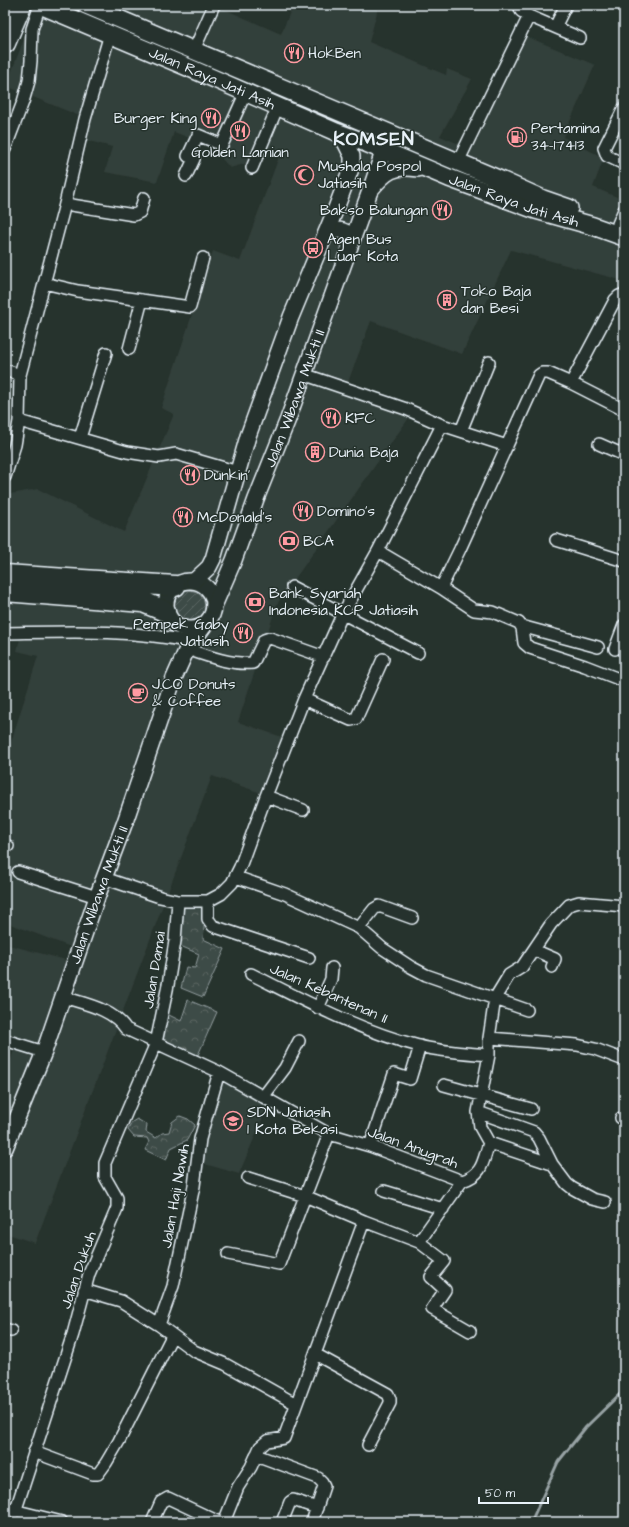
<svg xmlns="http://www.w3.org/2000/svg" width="629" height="1527" font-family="'Architects Daughter',sans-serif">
<defs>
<pattern id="forest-crowns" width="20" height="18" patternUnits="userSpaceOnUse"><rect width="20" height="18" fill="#3e4b47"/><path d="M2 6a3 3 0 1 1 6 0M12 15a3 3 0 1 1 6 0" fill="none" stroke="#5a6562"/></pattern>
<pattern id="garden-furrows" width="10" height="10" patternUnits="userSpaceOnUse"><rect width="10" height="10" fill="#3e4b47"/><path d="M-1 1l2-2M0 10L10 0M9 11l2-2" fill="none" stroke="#5a6562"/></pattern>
</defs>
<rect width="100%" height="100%" fill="#26332d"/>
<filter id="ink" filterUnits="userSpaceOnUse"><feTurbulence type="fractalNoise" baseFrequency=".025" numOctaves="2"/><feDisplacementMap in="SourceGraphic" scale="8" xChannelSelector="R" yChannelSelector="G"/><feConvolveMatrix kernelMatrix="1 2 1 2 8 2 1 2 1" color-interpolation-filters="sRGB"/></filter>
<g filter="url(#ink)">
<!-- built -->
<path fill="#333f3a" d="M37,5H215L281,34L293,5H379L369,42L446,75L447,69L472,79L440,136L464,146L523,35L595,65L563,137L604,158L593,187L624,200V281L511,250L462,354L371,321L345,390L411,415L277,604L238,722L285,738L264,794L212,776L35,1243L5,1233V1079L16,1043L5,1040V944L70,961L76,949L5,922V902L11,871L5,868V761L38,656L17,651L22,630L5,629V495L38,489L124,532L174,414L161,408L213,251L240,261L280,154L230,168L222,159L221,150L174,132L157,182L105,172L112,147L78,138L82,117L6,86Z
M219,1072L270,1101L239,1174L198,1162Z"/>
<!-- forest -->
<path fill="url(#forest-crowns)" stroke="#939ea0" d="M181,905L206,906L203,939L225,949L203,997L181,988L186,967L195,968L199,954L178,945Z
M188,1000L217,1012L198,1055L159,1042L165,1013L181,1021Z
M180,1116L188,1119L195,1125L187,1140L171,1148L166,1160L145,1150L149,1142L147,1138L134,1137L128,1130L132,1122L137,1119L147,1125L146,1132L156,1138L162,1133L169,1132L172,1122Z"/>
<!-- garden -->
<path fill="url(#garden-furrows)" stroke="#939ea0" d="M173 606a16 16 0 1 1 32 0a16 16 0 1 1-32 0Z"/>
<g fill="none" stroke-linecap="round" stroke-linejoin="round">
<!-- stream -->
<path stroke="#98a3a5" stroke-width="3" d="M531,1522L558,1462L586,1427L624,1390"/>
<!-- minor casing -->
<g stroke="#e8f1f8" stroke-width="14">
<path id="minor" d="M519,5L521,11L529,16L580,38
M555,27L566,5
M194,50L214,5
M624,108L604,148L607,156L624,164
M5,149L23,102L29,81L31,61L32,29L40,5
M458,162L529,16
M252,168L278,106
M186,176L194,159L188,156L198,135L222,145L246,92
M65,204L134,215L140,212L144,198
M618,224L624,210
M44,283L78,291L190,307L203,258
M129,349L142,300
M5,370L20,375
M303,374L406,409L442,425L507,446
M571,383L615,300L619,296L624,294
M19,421L127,452L159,457L176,454L238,472
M461,431L489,362
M80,438L106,353
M599,444L624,455
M5,477L15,445L19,421L20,375L65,204L85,119L110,34
M556,540L624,561
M378,551L441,588L474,610L493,612L519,623L522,628L524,643L530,648L585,666L624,681
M292,587L418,653
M441,588L460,549L539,375L542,373H548L571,383L624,410
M521,626L598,647
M5,633C67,632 129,629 191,642
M187,649C207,656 231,665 253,663L264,640L270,638L324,657
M615,649L624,625
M304,699L351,720L356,719L383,659
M266,796L303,810
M5,846H8
M18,872L97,897
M236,877L285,894L346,922L359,928L382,948L411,967L426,975L527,1010
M104,878L160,897L178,901H208L221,894L232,883L240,867L266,796L304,699L342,615L378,551L442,425
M208,901V919L213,926L309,958
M359,928L374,909L379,906L412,918
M534,950L555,959L552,967
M251,974C305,1001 360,1031 419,1046C442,1052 466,1053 489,1055
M63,997C85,1004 113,1009 126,1029L219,1072L329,1134L370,1146L462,1181C483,1175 483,1161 489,1143L480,1127L478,1112L489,1055V1038L495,998L509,975L522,967L551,924L569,905L579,902L624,906
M318,1008L331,979L332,968
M489,1038L577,1045L595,1049L624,1060
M5,1040L44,1052
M444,1085L531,1109
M263,1097L285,1068L299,1041
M478,1112L534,1132L539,1138L552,1164
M621,1118L624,1119
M489,1143L552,1164L567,1184L572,1188L592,1199L605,1202
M370,1146L394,1074L410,1079L420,1046
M248,1178L305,1196L364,1221
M384,1191L443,1209
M419,1242L444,1261L431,1277L445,1290L432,1309L470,1331
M228,1254L279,1264L329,1134
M84,1290L121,1301L159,1325L194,1351L225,1364L296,1404
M159,1325L173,1286L194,1186L200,1139L219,1072
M5,1329L11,1331
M315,1354L388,1394L390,1399V1403L368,1445
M34,1452L93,1474H98L106,1463L119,1441L172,1336
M256,1455L318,1478L322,1482L324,1486L312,1522
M5,1508L62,1522
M15,1512L73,1334L89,1274L117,1208V1198L105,1177V1163L156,1043L168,985L175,941L178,901
M152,1522L161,1502L168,1498L219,1522
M224,1522L238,1487L251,1467L260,1447L267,1441L284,1438L364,1221L419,1242L462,1181
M282,1522L290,1502L293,1500L317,1508"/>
</g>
<!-- secondary casing -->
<g stroke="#e8f1f8" stroke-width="18">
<g id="secondary">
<path d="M326,234C337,228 343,229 353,237"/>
<circle cx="190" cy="605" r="24"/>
<path d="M194,581L209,567L213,559L248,436L291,317L335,211L352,166V156L345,142L336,132"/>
<path id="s1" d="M214,606L234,560L256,499L288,419L371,188L387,140"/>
<path id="s2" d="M5,1148L44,1052L97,897L125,822L174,678L187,649L204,626"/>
</g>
</g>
<!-- primary casing -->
<g stroke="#e8f1f8" stroke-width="20">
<g id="primary">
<path id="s3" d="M40,5L192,69L336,132L361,141L449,178L536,210L593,226L624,237"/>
<path d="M86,5L503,181L543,199L569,208"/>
<path d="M371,188C385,171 394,164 417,168"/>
</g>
</g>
<!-- motorway casing -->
<g stroke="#e8f1f8" stroke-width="23">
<path id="motorway" d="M5,43L21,5
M5,575L175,586
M5,591L143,602L165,611"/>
</g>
<!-- minor -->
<use href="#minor" stroke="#26332d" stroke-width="11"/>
<!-- secondary -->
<use href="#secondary" stroke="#26332d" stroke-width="15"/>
<!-- primary -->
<use href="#primary" stroke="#26332d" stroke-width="17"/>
<!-- motorway -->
<use href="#motorway" stroke="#26332d" stroke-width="20"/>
</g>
</g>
<!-- icons -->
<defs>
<g id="restaurant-ring" transform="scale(1)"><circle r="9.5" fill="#26332d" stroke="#ff9aa2" stroke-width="1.5"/><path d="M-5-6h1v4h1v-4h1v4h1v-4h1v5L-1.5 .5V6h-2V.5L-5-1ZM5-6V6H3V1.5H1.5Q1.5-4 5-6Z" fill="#ff9aa2"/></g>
<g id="fuel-ring" transform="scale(1)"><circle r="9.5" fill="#26332d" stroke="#ff9aa2" stroke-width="1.5"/><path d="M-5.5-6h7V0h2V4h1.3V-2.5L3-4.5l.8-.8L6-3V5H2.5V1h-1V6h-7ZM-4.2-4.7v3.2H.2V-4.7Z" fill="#ff9aa2"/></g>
<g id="mosque-ring" transform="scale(1)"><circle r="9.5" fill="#26332d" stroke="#ff9aa2" stroke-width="1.5"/><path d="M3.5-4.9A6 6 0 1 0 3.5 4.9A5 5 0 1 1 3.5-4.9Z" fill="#ff9aa2"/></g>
<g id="bus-ring" transform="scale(1)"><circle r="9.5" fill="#26332d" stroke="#ff9aa2" stroke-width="1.5"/><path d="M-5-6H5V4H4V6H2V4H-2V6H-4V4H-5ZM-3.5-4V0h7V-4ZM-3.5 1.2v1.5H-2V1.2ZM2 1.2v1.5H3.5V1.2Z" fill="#ff9aa2"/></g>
<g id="building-ring" transform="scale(1)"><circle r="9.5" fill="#26332d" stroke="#ff9aa2" stroke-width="1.5"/><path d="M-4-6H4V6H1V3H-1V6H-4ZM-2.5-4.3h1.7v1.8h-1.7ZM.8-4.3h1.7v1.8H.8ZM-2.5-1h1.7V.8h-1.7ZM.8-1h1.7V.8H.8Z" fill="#ff9aa2"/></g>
<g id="bank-ring" transform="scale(1)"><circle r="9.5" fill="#26332d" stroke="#ff9aa2" stroke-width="1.5"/><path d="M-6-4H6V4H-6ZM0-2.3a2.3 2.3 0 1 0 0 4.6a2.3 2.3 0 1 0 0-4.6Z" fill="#ff9aa2"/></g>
<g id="cafe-ring" transform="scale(1)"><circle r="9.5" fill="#26332d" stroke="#ff9aa2" stroke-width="1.5"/><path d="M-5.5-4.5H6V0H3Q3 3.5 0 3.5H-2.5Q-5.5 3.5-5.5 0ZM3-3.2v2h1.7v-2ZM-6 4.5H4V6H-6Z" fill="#ff9aa2"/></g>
<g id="school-ring" transform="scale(1)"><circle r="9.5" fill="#26332d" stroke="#ff9aa2" stroke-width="1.5"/><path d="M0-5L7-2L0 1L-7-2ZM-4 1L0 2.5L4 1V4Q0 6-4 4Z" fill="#ff9aa2"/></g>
</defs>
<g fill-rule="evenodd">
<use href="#restaurant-ring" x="294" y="53"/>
<use href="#restaurant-ring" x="211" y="118"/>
<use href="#restaurant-ring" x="240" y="131"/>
<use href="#fuel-ring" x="517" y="137"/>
<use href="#mosque-ring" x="304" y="175"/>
<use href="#restaurant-ring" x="442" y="210"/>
<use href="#bus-ring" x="313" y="248"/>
<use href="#building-ring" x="447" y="300"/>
<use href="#restaurant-ring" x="331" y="418"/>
<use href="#building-ring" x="315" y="452"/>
<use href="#restaurant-ring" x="190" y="475"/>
<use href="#restaurant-ring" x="303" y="511"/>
<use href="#restaurant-ring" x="183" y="517"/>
<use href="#bank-ring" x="289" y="541"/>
<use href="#bank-ring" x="255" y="602"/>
<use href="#restaurant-ring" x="243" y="633"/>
<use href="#cafe-ring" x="138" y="693"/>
<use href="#school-ring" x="233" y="1121"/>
</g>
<g text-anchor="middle" stroke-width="3" stroke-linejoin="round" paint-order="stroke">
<!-- poi labels -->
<g font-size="15" fill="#e8f1f8" stroke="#26332d" text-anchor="start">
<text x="308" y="58">HokBen</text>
<text x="197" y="123" text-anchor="end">Burger King</text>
<text x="531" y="133">Pertamina<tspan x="531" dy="17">34-17413</tspan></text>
<text x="240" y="157" text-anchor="middle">Golden Lamian</text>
<text x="318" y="171">Mushala Pospol<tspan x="318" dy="17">Jatiasih</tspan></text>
<text x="428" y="215" text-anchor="end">Bakso Balungan</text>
<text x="327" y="244">Agen Bus<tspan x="327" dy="17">Luar Kota</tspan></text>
<text x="461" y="296">Toko Baja<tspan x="461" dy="17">dan Besi</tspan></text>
<text x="345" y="423">KFC</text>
<text x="329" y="457">Dunia Baja</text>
<text x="204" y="480">Dunkin'</text>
<text x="317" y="516">Domino's</text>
<text x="197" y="522">McDonald's</text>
<text x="303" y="546">BCA</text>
<text x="269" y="598">Bank Syariah<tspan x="269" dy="17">Indonesia KCP Jatiasih</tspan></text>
<text x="229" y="629" text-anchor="end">Pempek Gaby<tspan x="229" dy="17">Jatiasih</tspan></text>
<text x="152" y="689">J.CO Donuts<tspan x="152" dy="17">&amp; Coffee</tspan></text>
<text x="247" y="1117">SDN Jatiasih<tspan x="247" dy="17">1 Kota Bekasi</tspan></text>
</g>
<!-- street labels -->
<g font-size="15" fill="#e8f1f8" stroke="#26332d">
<text dy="5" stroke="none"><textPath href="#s3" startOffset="187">Jalan Raya Jati Asih</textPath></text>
<text dy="5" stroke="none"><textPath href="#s3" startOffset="513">Jalan Raya Jati Asih</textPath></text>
<text dy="5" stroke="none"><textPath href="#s1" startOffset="223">Jalan Wibawa Mukti II</textPath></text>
<text dy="5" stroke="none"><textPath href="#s2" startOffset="270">Jalan Wibawa Mukti II</textPath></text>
<text transform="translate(154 970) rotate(-81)" y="5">Jalan Damai</text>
<text transform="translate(329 993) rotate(24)" y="5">Jalan Kebantenan II</text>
<text transform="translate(413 1147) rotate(20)" y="5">Jalan Anugrah</text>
<text transform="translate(175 1196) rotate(-80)" y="5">Jalan Haji Nawih</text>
<text transform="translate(78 1270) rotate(-71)" y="5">Jalan Dukuh</text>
</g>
<!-- district labels -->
<g font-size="19" font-weight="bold" letter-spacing="1" fill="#e8f1f8" stroke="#26332d">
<text x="374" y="145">KOMSEN</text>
</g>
</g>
<!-- margin -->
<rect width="629" height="1527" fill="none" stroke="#26332d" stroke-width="20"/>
<rect x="10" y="10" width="609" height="1507" fill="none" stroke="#e8f1f8" stroke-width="1.5" filter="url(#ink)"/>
<!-- scale -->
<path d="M479 1497v6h69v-6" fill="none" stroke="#e8f1f8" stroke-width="2"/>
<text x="485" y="1497" font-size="12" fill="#e8f1f8" stroke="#26332d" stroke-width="3" paint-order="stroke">50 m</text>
</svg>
